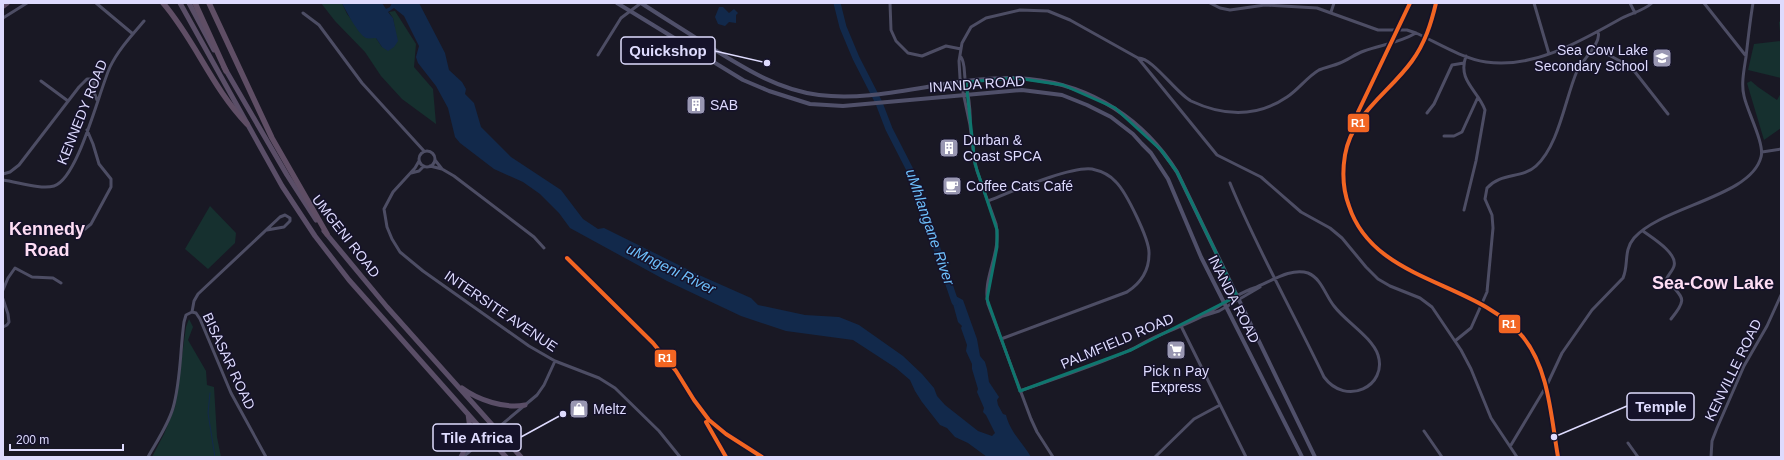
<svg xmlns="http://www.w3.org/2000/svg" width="1784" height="460" font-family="Arial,sans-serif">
<rect width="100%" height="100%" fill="#191824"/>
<!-- green -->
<path fill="#16302f" d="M321,3H342L347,14L367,38H376L382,47L395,29L393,18L389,12L395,11L416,44L414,67L433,89L436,124L402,99L381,76L365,52L335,21Z
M1781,21V78L1748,70L1754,44L1781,41L1779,22Z
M1751,81L1758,87L1777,100L1781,93V128L1764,140L1747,83Z
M210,206L236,233L235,243L208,269L185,249Z
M189,319L193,327L188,340L206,371L207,385L214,387L217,437L221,457H152L164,434L175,407L186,327Z"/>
<!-- water -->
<path fill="#12294b" d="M342,3H382L386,9L390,7L392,3H419L445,53L449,70L462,82L466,89L465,94L474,103L481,127L511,157L561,190L583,219L598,229L604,228L699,275L751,298L758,305L805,315L839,317L859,325L903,356L922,374L934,388L937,396L945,405L978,431L992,436L995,433L986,415L983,412L984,408L977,392L978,389L972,369V364L966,351L967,345L961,328L962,326L958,322L950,293L963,300L977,339L980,356L985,362L987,369L989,382L999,397L997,400L998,405L1003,414L1006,415C1010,432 1023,443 1031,457H987L968,443L955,437L947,428L940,425L922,402L915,391L910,380L896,368L853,340L786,331L741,316L667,281L570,228L559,213L540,194L523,182L494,169L460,143L455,137L448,108L436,86L418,63L416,57L419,46L404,16L394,8L388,12L393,18L398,41L394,47L388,51L382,47L376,38C373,38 369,39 366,38C358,34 346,11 342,3Z
M719,7H723L729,13L734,9L738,13L736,15V23L729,22L725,26L718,24L715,17Z"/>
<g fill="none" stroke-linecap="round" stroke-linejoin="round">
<!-- stream -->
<path stroke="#12294b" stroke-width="1" d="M210,393L208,413L215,457"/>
<!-- river -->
<path stroke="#12294b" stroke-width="7" d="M837,3L843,27L856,58L879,103L889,129L911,172L955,302"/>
<!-- minor -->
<path stroke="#4d4d64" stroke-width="3" d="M96,3L133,34
M890,3L891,30L896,41L908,53L922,56L946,46L961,49
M1210,3L1220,8L1230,10L1265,5L1317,8L1378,30H1407L1416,33
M1534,3L1549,54
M1630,3L1635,13
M1704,3L1746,56
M1331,12L1334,3
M303,13L319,25L362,83L424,151
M3,18L27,3
M1594,47L1620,61L1635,72L1668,114
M598,55L621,18L641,3
M961,57C965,63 964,71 965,78C968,93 971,106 970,122
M1138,58C1152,57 1176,93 1191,101C1223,116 1256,118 1287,97C1298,90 1307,77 1319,70C1326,67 1333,66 1340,63C1348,60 1355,54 1364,51C1381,45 1399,43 1416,33C1438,43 1461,58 1486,62C1534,69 1581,41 1622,18C1632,13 1643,11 1652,3
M41,81L68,101
M1427,113L1434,104L1452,65L1464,63
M1444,136H1454L1462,132L1478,97
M419 159a8 8 0 1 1 16 0a8 8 0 1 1-16 0Z
M1762,152L1781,149
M435,160L442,169
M419,161L415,168L393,192L384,209L387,227L392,239L400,252L423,271L529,346L555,361L599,378L615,388L659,431L680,457
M430,166L442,169L454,176L534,237L544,248
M411,173L419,171L424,166
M3,174L10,172L19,165L79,87L87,79H92L94,82V92L97,100
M3,180C18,182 41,190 54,186C78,179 99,91 110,67C118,50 132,35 144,21
M988,201C1011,192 1070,166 1092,169C1101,171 1110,175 1116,182C1126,192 1150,240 1149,254C1149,270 1141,283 1127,292L1001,339
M1464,210L1476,161L1485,110C1478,90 1457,81 1466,56
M1643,231C1651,237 1678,253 1674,266C1673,270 1669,274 1667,278C1679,298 1691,295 1671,319
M69,232L85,229L91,224L111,187V179L99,164L93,144L87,130
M3,290L8,278L15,268L32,277L53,278L61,283
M3,299L8,314L9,322L7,325L3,327
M192,312L194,301L198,294L280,217L285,215L290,218V221L284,227L267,230
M192,312L196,313L200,319L231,393L266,457
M1203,316L1219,311L1260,287
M1181,326L1246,457
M1455,341L1471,328L1487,292L1493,228L1492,215L1485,199L1487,188C1501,172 1522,179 1536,166C1559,145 1565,99 1577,71C1582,60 1602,43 1598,32
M1020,391C1057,378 1095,366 1130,350C1137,347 1143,343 1149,340C1165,332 1183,326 1199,318C1217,308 1234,295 1254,288C1270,282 1291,267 1308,273C1322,279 1325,295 1334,306C1346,322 1372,337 1378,355C1388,386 1346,407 1324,377C1293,312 1257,249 1230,183
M1424,431L1442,457
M1628,443L1638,457
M1511,445L1547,385L1562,353L1592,310L1623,278C1629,265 1623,251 1634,238C1662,206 1751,197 1761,157C1765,144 1747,111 1744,96C1741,84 1744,70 1746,57C1748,39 1750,21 1753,3
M148,457C157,441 168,425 173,408C181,380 180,350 184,322L186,315L192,312
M463,457L537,395L544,385L555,361
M1053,457L1037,432L1031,419L988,304C982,277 1002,254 996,224L977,171L974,157L970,125L960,78L959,61L962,43L971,27L986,18L1020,10L1048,11L1070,20L1138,58L1217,155L1261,177L1301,212L1330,228L1342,238L1366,267L1378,279L1390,286L1420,298L1432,307L1461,350L1471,369L1491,418L1517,457
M1155,457L1194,419L1220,405
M1711,457L1712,441L1717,428L1744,366L1767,326L1781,295"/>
<!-- secondary -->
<path stroke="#50506a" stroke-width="4" d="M617,3L743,80L769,91L810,104L843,106L1022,90L1062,95L1087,105L1111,117L1133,134L1142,144L1151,153L1168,179L1201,257L1302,457
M641,3C664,18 687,32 710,47C744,68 778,90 819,95C860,100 900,91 939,85C968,80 1000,76 1029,79C1092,85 1144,120 1177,172L1315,457"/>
<!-- trunk -->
<path stroke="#5a4e67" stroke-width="5" d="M180,3L282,186L315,236L349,280L506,457
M189,3L214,50
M224,67L287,175L316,220
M324,231L387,307L521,457
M462,388C478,400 505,409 525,405
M461,457L471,436L468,414"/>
<!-- motorway -->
<path stroke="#5f4e65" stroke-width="5.5" d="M163,3C195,40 212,88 247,124
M195,3L226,71
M209,3L272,138L327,234
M3,6L7,3"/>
<!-- rail -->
<path stroke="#475d6b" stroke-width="1" stroke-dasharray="6 5" stroke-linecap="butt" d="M567,258L653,343L676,371L694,400L709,420L726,434L762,457
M705,421L726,457"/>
<!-- rail-1 casing -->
<g stroke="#15122a" stroke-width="7">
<path id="rail-1" d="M1436,3C1431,24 1425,43 1412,61C1389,93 1352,114 1345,155C1342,173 1343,190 1349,206C1374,283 1476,280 1523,337C1549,369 1551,417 1558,457
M1358,112L1410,3
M567,258L653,343L676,371L694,400L709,420L726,434L762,457
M706,422L726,457"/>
</g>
<!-- rail-1 -->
<use href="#rail-1" stroke="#f26522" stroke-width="4"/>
</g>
<!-- marked area -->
<path fill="none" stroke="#0f766e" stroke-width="3" stroke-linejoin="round" d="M1016,78L1063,85L1115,108L1161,150L1177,172L1237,296L1131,350L1020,391L987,299L997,247V230L975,164L966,82Z"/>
<!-- icons -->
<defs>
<g id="school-square" transform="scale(1)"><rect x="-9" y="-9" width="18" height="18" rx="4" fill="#9997b2" stroke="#15122a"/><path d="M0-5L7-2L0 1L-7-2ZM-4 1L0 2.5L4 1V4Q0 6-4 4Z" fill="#fff"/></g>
<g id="building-square" transform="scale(1)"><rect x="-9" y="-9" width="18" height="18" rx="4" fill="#9997b2" stroke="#15122a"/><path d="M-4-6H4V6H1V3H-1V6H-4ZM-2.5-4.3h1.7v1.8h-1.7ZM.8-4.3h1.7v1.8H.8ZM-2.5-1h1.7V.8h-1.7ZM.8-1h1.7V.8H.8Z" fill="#fff"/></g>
<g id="cafe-square" transform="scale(1)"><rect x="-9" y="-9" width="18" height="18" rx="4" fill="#9997b2" stroke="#15122a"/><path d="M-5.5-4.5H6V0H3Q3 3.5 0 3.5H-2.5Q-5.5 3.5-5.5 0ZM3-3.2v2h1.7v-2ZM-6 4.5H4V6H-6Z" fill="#fff"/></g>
<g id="supermarket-square" transform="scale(1)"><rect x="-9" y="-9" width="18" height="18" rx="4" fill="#9997b2" stroke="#15122a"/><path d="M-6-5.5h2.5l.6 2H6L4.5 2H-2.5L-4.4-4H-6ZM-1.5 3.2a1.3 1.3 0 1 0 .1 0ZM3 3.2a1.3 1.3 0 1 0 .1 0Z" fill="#fff"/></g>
<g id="shop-square" transform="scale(1)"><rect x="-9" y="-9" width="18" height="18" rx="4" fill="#9997b2" stroke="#15122a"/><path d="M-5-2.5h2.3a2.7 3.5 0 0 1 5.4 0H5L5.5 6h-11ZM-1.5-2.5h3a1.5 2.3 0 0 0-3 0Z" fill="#fff"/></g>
</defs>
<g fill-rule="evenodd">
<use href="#school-square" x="1662" y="58"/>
<use href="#building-square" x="696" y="105"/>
<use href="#building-square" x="949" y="148"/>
<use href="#cafe-square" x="952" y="186"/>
<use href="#supermarket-square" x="1176" y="350"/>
<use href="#shop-square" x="579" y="409"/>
</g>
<g text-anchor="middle" stroke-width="3" stroke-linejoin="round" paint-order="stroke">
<!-- poi labels -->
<g font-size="14" fill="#dedbfe" stroke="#15122a" text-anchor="start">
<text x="1648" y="55" text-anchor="end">Sea Cow Lake<tspan x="1648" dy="16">Secondary School</tspan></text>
<text x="710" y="110">SAB</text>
<text x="963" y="145">Durban &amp;<tspan x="963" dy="16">Coast SPCA</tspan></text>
<text x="966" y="191">Coffee Cats Café</text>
<text x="1176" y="376" text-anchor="middle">Pick n Pay<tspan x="1176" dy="16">Express</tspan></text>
<text x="593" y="414">Meltz</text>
</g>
<!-- street labels -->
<g font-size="14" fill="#dedbfe" stroke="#15122a">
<text transform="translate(977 84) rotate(-4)" y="5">INANDA ROAD</text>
<text transform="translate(82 112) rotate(-68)" y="5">KENNEDY ROAD</text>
<text transform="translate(346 236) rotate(52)" y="5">UMGENI ROAD</text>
<text transform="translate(1234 299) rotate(63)" y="5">INANDA ROAD</text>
<text transform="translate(501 311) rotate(34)" y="5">INTERSITE AVENUE</text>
<text transform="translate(1117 341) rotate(-23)" y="5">PALMFIELD ROAD</text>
<text transform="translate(229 361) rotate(65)" y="5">BISASAR ROAD</text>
<text transform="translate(1733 370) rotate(-64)" y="5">KENVILLE ROAD</text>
</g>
<!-- water labels -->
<g font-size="15" font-style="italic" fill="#6dbffb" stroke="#15122a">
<text transform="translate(930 227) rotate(71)" y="5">uMhlangane River</text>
<text transform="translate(671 269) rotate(26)" y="5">uMngeni River</text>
</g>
<!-- district labels -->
<g font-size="18" font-weight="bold" fill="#feddf4" stroke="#15122a">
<text x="47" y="235">Kennedy<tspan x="47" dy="21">Road</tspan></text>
<text x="1713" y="289">Sea-Cow Lake</text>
</g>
</g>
<!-- callouts -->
<path fill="none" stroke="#dedbfe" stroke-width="1.5" d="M767 63L715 51M1554 437L1627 406M563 414L521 437"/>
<g fill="#dedbfe" stroke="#15122a" stroke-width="1.5">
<circle cx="767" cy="63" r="4"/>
<circle cx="1554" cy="437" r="4"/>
<circle cx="563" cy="414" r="4"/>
</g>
<g fill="#15122a" stroke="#dedbfe" stroke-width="1.5">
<rect x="621" y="37" width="94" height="27" rx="4"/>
<rect x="1627" y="393" width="67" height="27" rx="4"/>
<rect x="433" y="424" width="88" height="27" rx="4"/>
</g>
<g font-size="15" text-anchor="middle" font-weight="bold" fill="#dedbfe">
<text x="668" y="56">Quickshop</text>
<text x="1661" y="412">Temple</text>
<text x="477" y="443">Tile Africa</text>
</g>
<g stroke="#15122a" stroke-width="1.5">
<rect x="1347" y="113" width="23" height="20" rx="4" fill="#f26522"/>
<rect x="1498" y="314" width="23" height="20" rx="4" fill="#f26522"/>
<rect x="654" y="349" width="23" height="19" rx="4" fill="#f26522"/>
</g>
<g font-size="11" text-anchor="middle" font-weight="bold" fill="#fff">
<text x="1358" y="127">R1</text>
<text x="1509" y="328">R1</text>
<text x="665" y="362">R1</text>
</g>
<!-- border -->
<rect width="1784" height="460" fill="none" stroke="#dedbfe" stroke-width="8"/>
<!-- scale -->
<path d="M10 444v6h113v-6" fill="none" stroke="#dedbfe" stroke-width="2"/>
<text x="16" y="444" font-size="12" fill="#dedbfe" stroke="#15122a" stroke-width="3" paint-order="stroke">200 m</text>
</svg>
